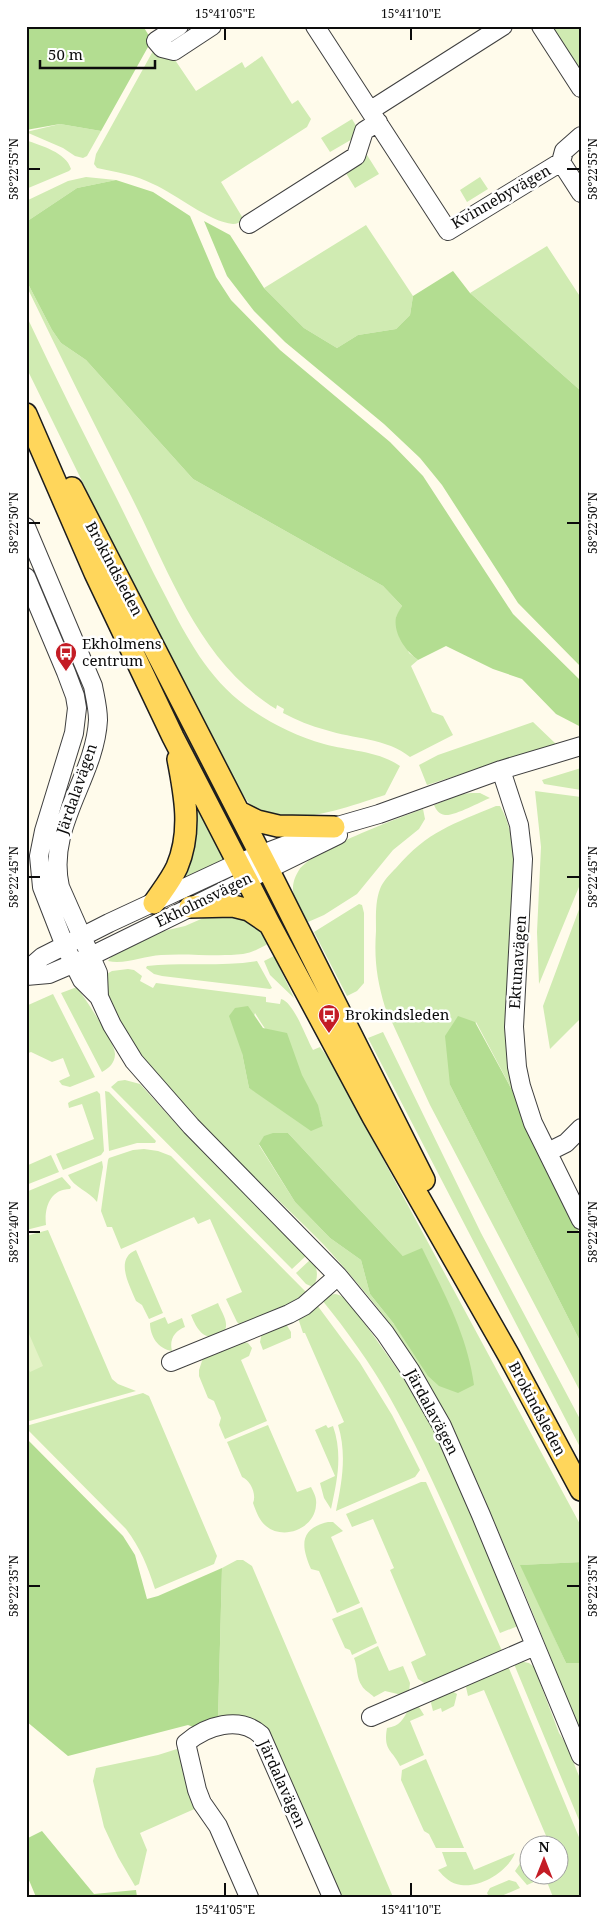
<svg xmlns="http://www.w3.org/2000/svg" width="607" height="1923" font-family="'Noto Serif',serif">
<rect width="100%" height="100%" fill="#fffbeb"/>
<!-- green -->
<path fill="#d0ebb2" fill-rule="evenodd" d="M547,26H578L581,31V76Z
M153,51L173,57L196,91L242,62L245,68L262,56L292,104L298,100L311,119L307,127L221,182L244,220C240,222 237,224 233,224C209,222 176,194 153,184C136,175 116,172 97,168L94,164L96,154Z
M352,119L361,134L330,152L321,138Z
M60,124L101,131L87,156L83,158L75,156L63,148L26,132Z
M26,140C41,146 66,152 71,169L69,171L26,189Z
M367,155L379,174L355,188L344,170Z
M86,177L116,180L77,188L26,222V201L68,181Z
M480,177L488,189L467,202L460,190Z
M366,225L413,296L410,315L396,329L358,335L337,348L304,328L264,288Z
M547,246L581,298V391L470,293Z
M26,280L52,330L61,343L86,360L193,479L383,586L402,606L396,617L409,653L418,660L411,666L432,712L443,716L453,735L410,757C387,738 353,739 326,730C311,726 296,720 283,713L284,709L277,705L276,709C199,662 170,573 131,496C95,426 60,356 26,285Z
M26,315C55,377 86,438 117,499C133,531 149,565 166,597C187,638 208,678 246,706C270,723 296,736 324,744C349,751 379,751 400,766L385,795C352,805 285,832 254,808C249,804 245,798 242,793L137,593L26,367Z
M533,722L556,744L427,785L419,765L438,755Z
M581,768V790L544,784L542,780Z
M535,791L581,797V882L539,984L537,932L541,847Z
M471,793H480L490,798C480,802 455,816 445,815C439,814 436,810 434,805L462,794Z
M196,797L227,858L177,883L196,817Z
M496,806H500C513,827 513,854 514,878L506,1020V1046L510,1073L518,1101L476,1022L450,1085L581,1343V1393L430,1105L385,1007C377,980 374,960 376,931C376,918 375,902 380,889C383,881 390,874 396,868C428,831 453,824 496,806Z
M423,809L425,819L419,829L393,850L357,894L324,915L308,922C303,912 292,899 293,888C293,881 296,875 299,870C314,849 396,819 423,809Z
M359,904L362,905L364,913V983L357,991L347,996L314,932Z
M581,904V1018L550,1049L543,1006Z
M230,914L254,922L268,944C260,948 252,953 243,954C216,957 188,953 161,955C144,956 124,965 108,961L115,952L151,934L185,926L208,916Z
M274,956L294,998L270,975L264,961Z
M257,961L272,988L270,989L162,976L154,974L146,968L147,966C184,962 221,967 257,961Z
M128,969L134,970L142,976L140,981L153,988L156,983L266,997V1002L280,1004L281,999C294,1002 306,1038 313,1050L320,1047L329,1059L581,1526V1562L521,1565L566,1663H581V1733C553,1664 526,1594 496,1526C461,1442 426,1366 368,1296C353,1278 338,1260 323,1244C294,1215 264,1186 234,1158C191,1115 108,1038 105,975L112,971ZM255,1013C278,1052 314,1081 323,1126L249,1088L242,1053ZM288,1133L403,1256L394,1324L370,1294L361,1260L330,1238L295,1202L259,1145Z
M77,987C85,999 115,1042 115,1054C115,1063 109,1068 102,1072L61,993Z
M53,994L95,1077L70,1087L62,1085L59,1081L70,1076L63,1058L52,1062L31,1052L26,1054V1006Z
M383,1032L481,1233L581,1421V1449L368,1038Z
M125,1080L140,1084L179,1127L307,1255L292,1269L111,1087L118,1081Z
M97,1091L100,1094L104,1151L101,1155L63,1170L56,1154L94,1139L82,1104L69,1108L68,1103L71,1101Z
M105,1091L109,1092L156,1141L155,1143H137L109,1151Z
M144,1149L158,1151L171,1156L306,1292L304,1295L285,1307L240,1325L237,1322L226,1299L242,1292L210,1219L198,1224L194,1217L121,1249L112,1227H107L101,1211L108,1160L109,1158L133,1150Z
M51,1155L59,1172L26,1185V1166Z
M102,1161L103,1167L97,1202C89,1191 74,1188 68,1175Z
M62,1177L71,1187L70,1189C50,1189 44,1208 46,1225L26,1230V1192Z
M48,1230L112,1379L118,1384L136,1391L26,1422V1236Z
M136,1250L163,1313L149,1319L142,1305L136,1301C130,1286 114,1259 136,1250Z
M311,1259C318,1267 319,1278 313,1287L306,1284L296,1273Z
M335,1294C349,1296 359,1317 368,1328C387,1355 407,1381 423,1410C462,1478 488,1554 518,1626L500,1633C465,1555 432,1472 390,1398C371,1364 347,1331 322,1300L330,1295Z
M218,1303C220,1309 227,1319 226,1326C226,1330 223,1333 219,1335C203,1342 196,1327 191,1315Z
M317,1305L360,1363L392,1415L420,1470L415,1477L336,1511C342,1482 347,1454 338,1425L344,1422L305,1333H303L298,1318Z
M165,1317L168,1324L182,1318L185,1327C175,1331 169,1339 172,1351C158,1349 150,1336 150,1323Z
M286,1324L291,1332V1338L263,1350L260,1342L262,1332Z
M240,1341L248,1343L252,1348L249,1356L241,1360L267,1421L225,1439L219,1425L221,1418L214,1401L208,1398L199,1376V1370L203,1358Z
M143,1393L149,1396L217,1556L214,1564L155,1589C147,1565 141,1549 126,1529L26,1428V1426Z
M268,1425L297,1492L311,1487C314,1493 317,1498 316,1505C315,1528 284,1541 266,1526C259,1520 256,1511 253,1503C257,1494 250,1480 242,1477L227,1442Z
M326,1425L328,1428L333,1426C343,1455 337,1481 331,1509L324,1498L320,1483L335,1476L315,1430Z
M421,1482H426L503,1653L426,1684L418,1679L411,1662L426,1655L390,1570L394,1568L373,1519L352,1527L346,1514Z
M328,1522H333L343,1531L331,1537L360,1603L337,1613L319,1571L311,1569C301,1546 299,1529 328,1522Z
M237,1560H243L252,1566L393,1897H337L266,1737L218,1719L222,1568Z
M362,1607L377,1643L352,1655L350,1650L345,1648L332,1619Z
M378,1646L389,1671L403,1666L410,1683L409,1692L402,1695L385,1691L374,1697C370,1693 364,1690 362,1686C356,1678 358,1667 354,1658Z
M519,1661L529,1663L534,1667L559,1733L566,1744L581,1781V1825L514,1664Z
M508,1666L581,1842V1897H553L545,1877L527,1885L515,1871L523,1859L524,1849L529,1846L530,1876H560V1846L531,1845L547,1838L484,1690L468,1696L466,1687L468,1683Z
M452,1691L457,1694L454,1706L442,1712L441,1708L433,1711L431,1703L433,1698Z
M414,1706L419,1707L424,1715L410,1721L424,1755L400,1766C392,1749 383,1751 387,1728C400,1726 403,1720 409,1708Z
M177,1749L181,1750L199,1807L140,1833L147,1850L139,1884L135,1886L118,1857L104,1827L93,1781L96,1768L158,1755Z
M426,1759L464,1848H436L429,1834L424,1831L401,1780L402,1770Z
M442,1852H466L474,1870L515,1853C508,1871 481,1888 461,1885C451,1884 444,1877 438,1870L447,1866Z
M509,1880L516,1882L520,1888L499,1897H489L487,1893L490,1888Z"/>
<!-- forest -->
<path fill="#b3dd91" d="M26,26H143L151,39L148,47L101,131L60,124L26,130Z
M116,180L153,192L190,216L216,277L231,300L280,350L390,442L423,476L513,614L581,681V727L556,714L522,679L493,669L446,646L418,660C406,651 393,634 396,617C397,614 400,609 402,606L383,586L193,479L86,360L61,343L52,330L26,280V222L77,188Z
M204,221L230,235L264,288L304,328L337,348L358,335L396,329L410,315L413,296L453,271L470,293L581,391V667L518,603L442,485L420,458L384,424L285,342L254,311L227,276Z
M248,1006L263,1028L287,1033L302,1075L318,1105L323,1126L311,1131L249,1088L242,1053L229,1016L235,1008Z
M458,1016L475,1022L518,1101L539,1152L581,1236V1343L450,1085L445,1036Z
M273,1133H288L403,1256L422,1248C444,1293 467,1334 474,1385L458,1393L439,1386L428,1376L394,1324L370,1294L361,1260L330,1238L295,1202L259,1144L264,1136Z
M26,1438L123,1536L135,1555L147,1599L158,1596L222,1568L218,1719L196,1728L188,1725L68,1756L26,1721Z
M581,1562V1663H566L520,1565Z
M42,1831L94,1894L136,1890L137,1897H36L26,1873V1839Z"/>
<!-- pitch -->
<path fill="#e3f2c5" d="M29,1334L43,1366L30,1372L26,1363V1336Z"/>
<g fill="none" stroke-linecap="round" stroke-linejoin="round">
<!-- minor casing -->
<g stroke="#3f3f3f" stroke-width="20">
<path id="minor" d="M179,26L156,41L162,48L174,51L212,26
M315,26L448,231L561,162L581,193
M541,26L581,88
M371,110L503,26
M561,162L564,151L581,136
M249,224L356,156L364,131L378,122
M26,527L93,686C95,697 98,708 98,720C95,778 46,826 60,887L98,973L99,997
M26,577L66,672L75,696L77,708L74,733L44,831L39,856L42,887L65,946L82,980L99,997L112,1025L134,1061L191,1126L338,1276L385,1333L410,1370L442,1426L481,1515L581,1756
M501,770L519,825L523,859L514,1027L517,1067L521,1086L533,1123L581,1220
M26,971L42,957L109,923L238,863L334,827L379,814L501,770L581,746
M26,976L49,974L91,956L338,835
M548,1152L566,1143L581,1128
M171,1362L289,1314L304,1306L338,1276
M371,1717L535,1646
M249,1897L218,1826L202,1803L197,1790L186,1743C206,1726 239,1715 261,1735L332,1897"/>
</g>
<!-- major casing -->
<g stroke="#1d1d1d" stroke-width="24">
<path id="major" d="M26,414L95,573L173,737L269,923L373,1117L508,1354L581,1490
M72,488L268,869L424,1180
M239,812L257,821L278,826L334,827
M154,903C162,891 171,880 177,867C192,832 185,795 178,759
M190,907L233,906L249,910L268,923"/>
</g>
<!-- minor -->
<use href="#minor" stroke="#fff" stroke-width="18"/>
<!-- major -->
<use href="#major" stroke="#ffd65b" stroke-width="21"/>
</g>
<!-- ticks -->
<path fill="none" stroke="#0c0c0c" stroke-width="2" d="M225,28V40M411,28V40M28,169H40M567,169H580M28,523H40M567,523H580M28,877H40M567,877H580M28,1232H40M567,1232H580M28,1586H40M567,1586H580M225,1883V1896M411,1883V1896"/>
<!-- icons -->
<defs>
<g id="bus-pin" transform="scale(1.125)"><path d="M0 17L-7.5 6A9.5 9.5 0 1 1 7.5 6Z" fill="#c41c25" stroke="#fff"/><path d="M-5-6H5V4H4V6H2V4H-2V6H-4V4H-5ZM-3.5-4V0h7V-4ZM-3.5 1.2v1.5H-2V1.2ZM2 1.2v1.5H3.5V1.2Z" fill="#fff"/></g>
</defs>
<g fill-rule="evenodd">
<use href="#bus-pin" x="66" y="653"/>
<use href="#bus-pin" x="329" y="1015"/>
</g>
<g text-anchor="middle" stroke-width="5" stroke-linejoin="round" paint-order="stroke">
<!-- street labels -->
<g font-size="15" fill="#0c0c0c" stroke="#fff">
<text transform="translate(501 197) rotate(-30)" y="5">Kvinnebyvägen</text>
<text transform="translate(114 569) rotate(62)" y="5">Brokindsleden</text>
<text transform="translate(77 789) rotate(-71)" y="5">Järdalavägen</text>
<text transform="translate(204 900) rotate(-26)" y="5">Ekholmsvägen</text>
<text transform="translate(518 962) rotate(-86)" y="5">Ektunavägen</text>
<text transform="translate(537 1409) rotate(62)" y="5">Brokindsleden</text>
<text transform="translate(432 1412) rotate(62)" y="5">Järdalavägen</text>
<text transform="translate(282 1784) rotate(66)" y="5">Järdalavägen</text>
</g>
<!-- poi labels -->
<g font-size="15" fill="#0c0c0c" stroke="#fff" text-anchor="start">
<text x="82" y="649">Ekholmens<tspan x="82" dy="17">centrum</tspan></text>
<text x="345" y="1020">Brokindsleden</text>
</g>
</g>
<!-- border -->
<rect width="607" height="1923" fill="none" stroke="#ffffff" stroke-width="55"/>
<!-- north arrow -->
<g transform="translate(544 1860)"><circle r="24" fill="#ffffff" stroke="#9e9e9e"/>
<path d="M0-4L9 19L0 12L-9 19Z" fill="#c41c25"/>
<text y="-8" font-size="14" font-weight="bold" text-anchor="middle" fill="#0c0c0c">N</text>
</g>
<!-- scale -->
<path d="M40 60v8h115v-8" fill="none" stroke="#0c0c0c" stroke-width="2.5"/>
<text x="48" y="60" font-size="15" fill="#0c0c0c" stroke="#ffffff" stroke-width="4" paint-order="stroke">50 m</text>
<rect x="28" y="28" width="552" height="1868" fill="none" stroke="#0c0c0c" stroke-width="2"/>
<g font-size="12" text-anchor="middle" fill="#0c0c0c">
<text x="225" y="18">15°41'05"E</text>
<text x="411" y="18">15°41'10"E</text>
<text transform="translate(14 169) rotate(-90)" y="4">58°22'55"N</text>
<text transform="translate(593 169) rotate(-90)" y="4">58°22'55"N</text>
<text transform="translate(14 523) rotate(-90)" y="4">58°22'50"N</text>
<text transform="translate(593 523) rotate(-90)" y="4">58°22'50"N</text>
<text transform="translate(14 877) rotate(-90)" y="4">58°22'45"N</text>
<text transform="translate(593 877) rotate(-90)" y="4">58°22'45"N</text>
<text transform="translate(14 1232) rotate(-90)" y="4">58°22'40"N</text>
<text transform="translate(593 1232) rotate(-90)" y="4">58°22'40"N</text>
<text transform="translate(14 1586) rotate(-90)" y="4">58°22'35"N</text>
<text transform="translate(593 1586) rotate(-90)" y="4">58°22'35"N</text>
<text x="225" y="1914">15°41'05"E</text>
<text x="411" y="1914">15°41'10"E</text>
</g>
</svg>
